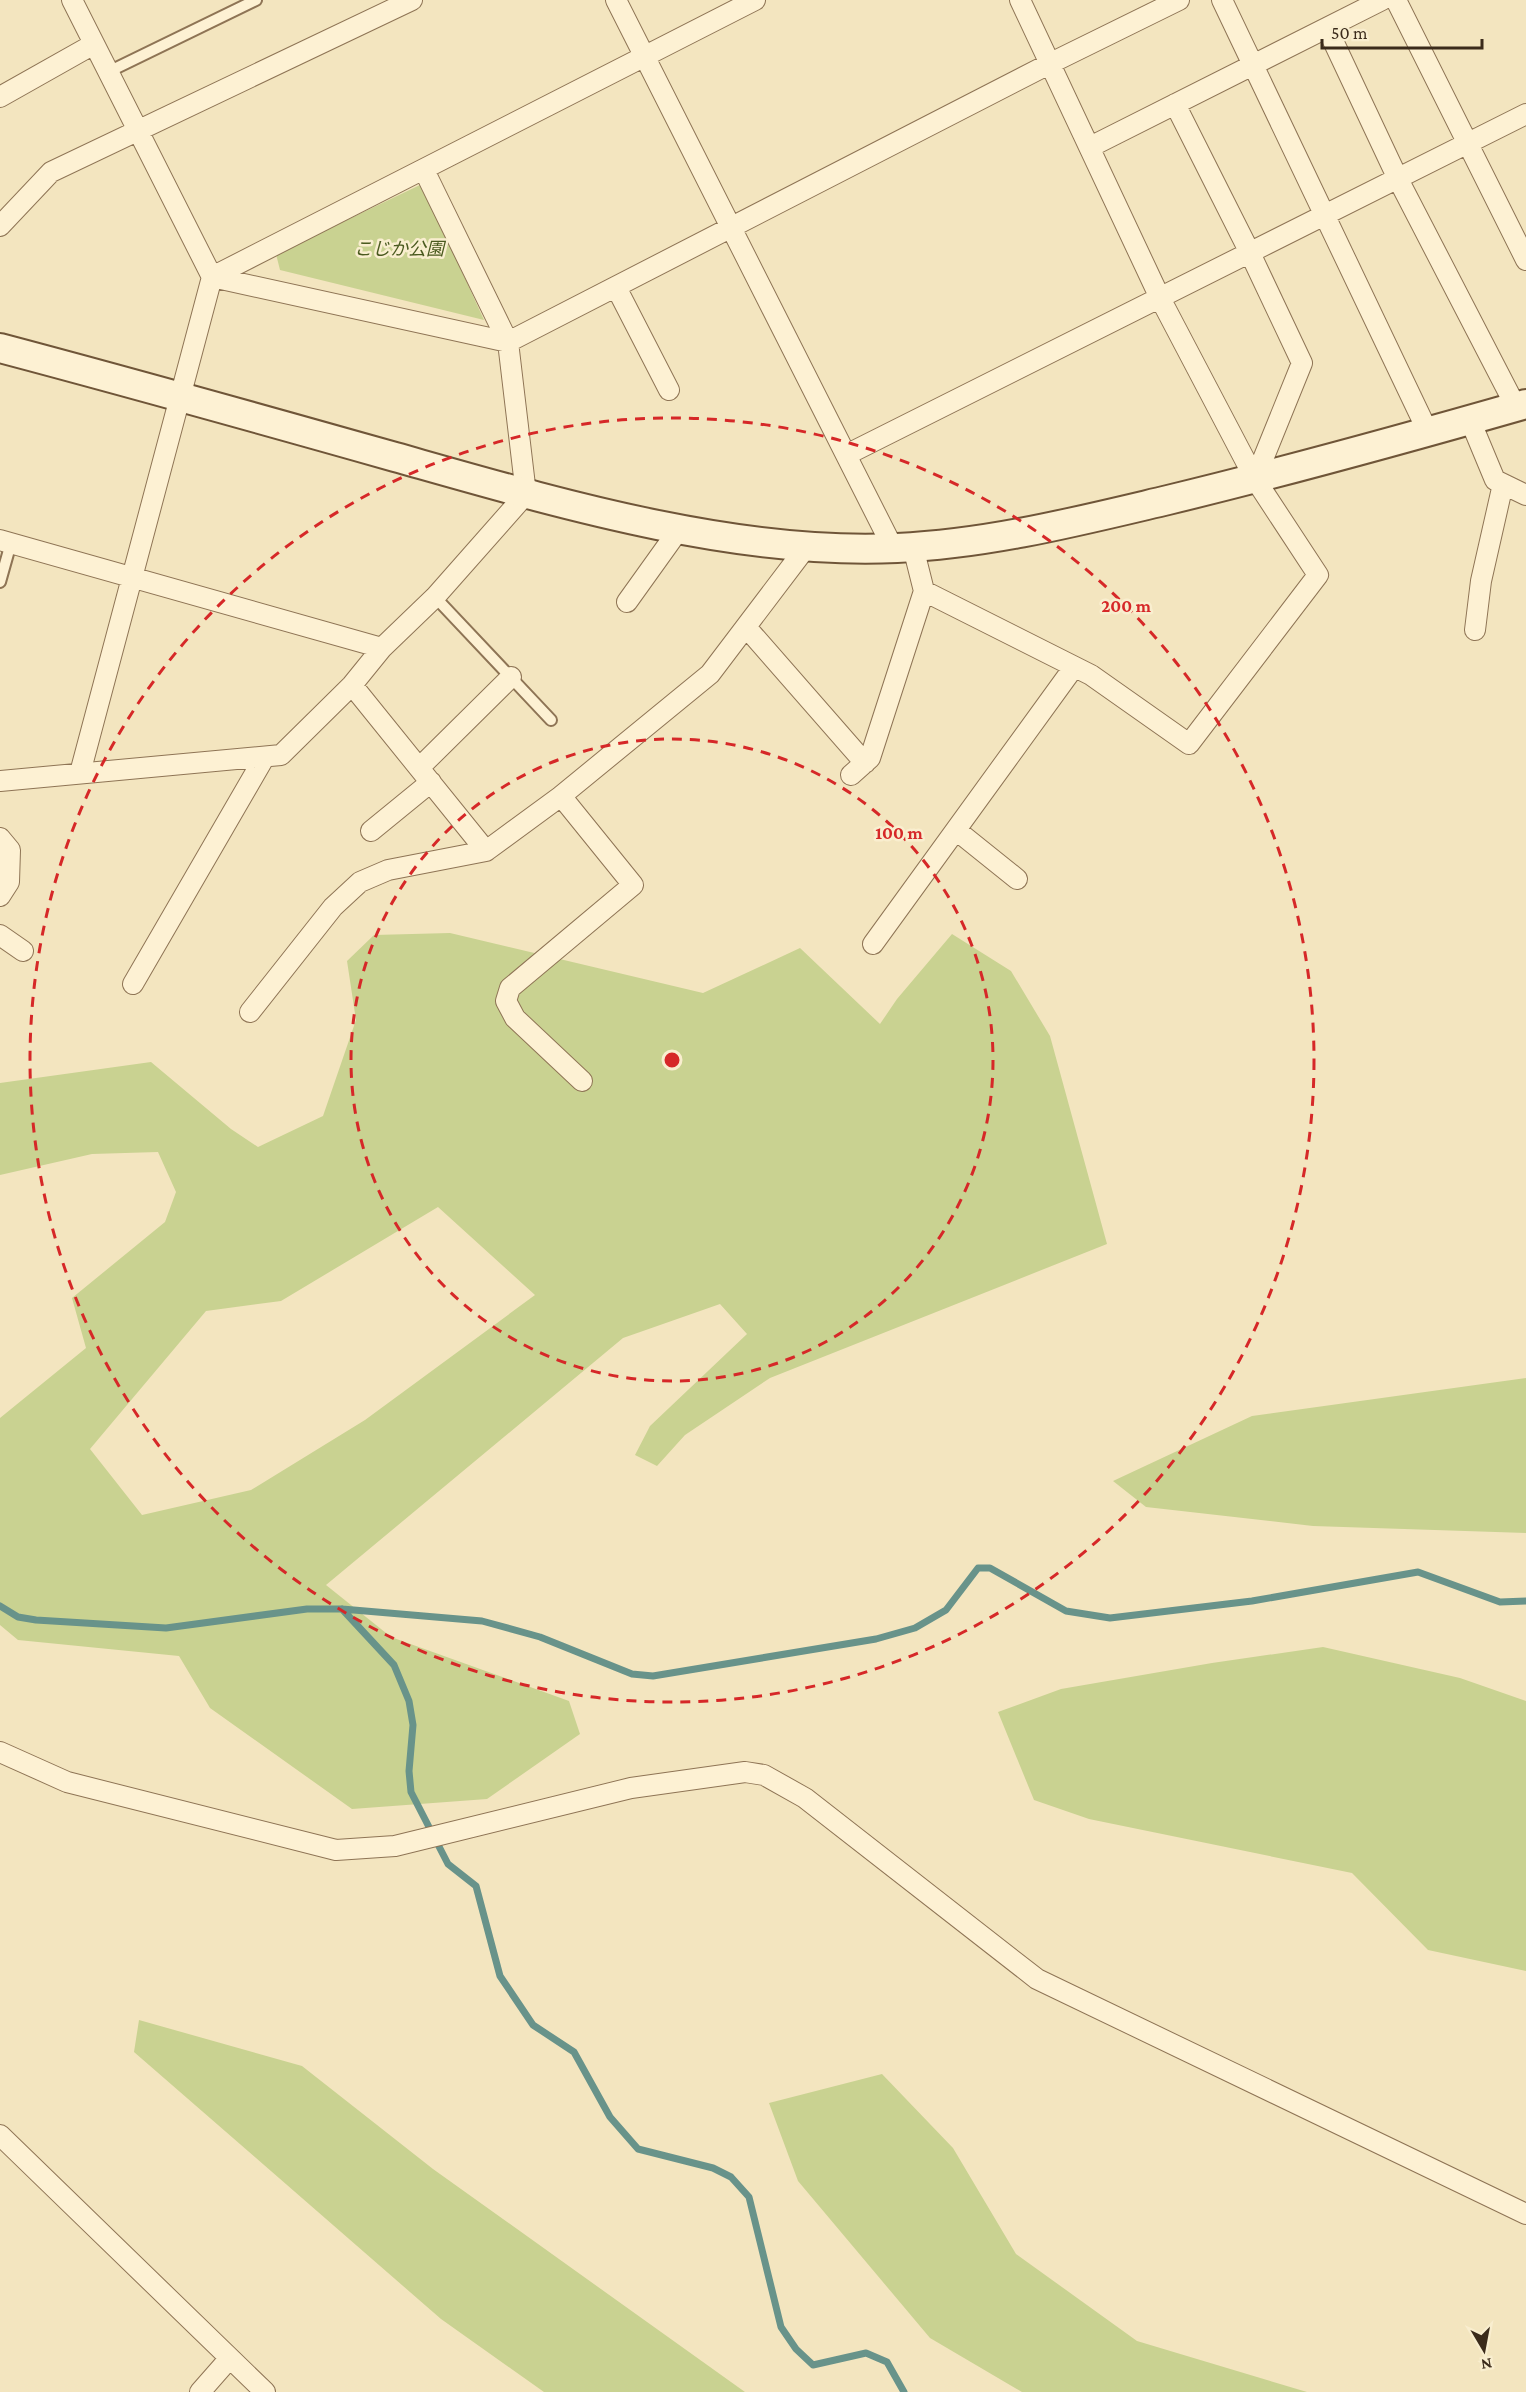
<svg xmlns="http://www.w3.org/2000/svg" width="1526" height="2392" font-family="'Crimson Pro','Noto Sans JP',serif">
<rect width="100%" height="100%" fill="#f3e5bf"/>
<!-- green -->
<path fill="#c9d291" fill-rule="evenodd" d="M422,184L484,320L280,270L276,254Z
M450,933L703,993L800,948L880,1024L897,999L952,934L1011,971L1050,1036L1107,1244L770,1378L685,1435L657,1466L635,1455L650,1426L747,1334L720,1304L623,1338L326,1585L391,1637L569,1701L580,1734L487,1799L352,1809L210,1708L179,1656L18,1640L0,1625V1418L86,1348L72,1298L165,1222L176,1192L158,1152L92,1154L0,1175V1083L151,1062L231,1129L258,1147L323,1116L356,1020L347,961L374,935ZM438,1207L535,1295L365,1420L251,1490L142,1515L90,1449L206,1311L281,1301Z
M1526,1378V1533L1313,1526L1146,1507L1113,1481L1252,1416Z
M1323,1647L1460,1678L1526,1701V1971L1428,1950L1352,1873L1089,1819L1034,1800L998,1712L1061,1689L1212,1663Z
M139,2020L302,2066L433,2169L745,2392H544L441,2319L134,2052Z
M882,2074L953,2148L1016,2254L1137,2341L1307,2392H1022L930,2338L798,2181L769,2103Z"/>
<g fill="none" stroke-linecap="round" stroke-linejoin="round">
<!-- stream -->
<path stroke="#68938a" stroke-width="7" d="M0,1606L18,1617L36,1620L166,1628L307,1609H342L482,1621L540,1637L632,1674L653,1676L876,1639L915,1628L946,1610L978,1568H990L1066,1611L1110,1618L1252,1601L1418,1572L1500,1602L1526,1601
M342,1609L394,1665L409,1701L413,1725L409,1771L411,1792L448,1864L476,1886L500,1976L533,2025L574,2052L610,2117L638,2149L713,2168L731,2177L749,2197L781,2327L796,2349L813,2365L866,2353L887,2362L904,2392"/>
<!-- lane casing -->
<g stroke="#8e7455" stroke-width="14">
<path id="lane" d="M108,72L256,0
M0,582L11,543
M435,597L551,720"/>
</g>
<!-- street casing -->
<g stroke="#8e7455" stroke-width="22">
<path id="street" d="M72,0L212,277L80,773
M616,0L893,548
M1222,0L1428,432
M1396,0L1526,260
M1327,28L1398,179L1516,407
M0,97L94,44
M1175,104L1250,253L1302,363L1255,479
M1090,147L1382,0
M0,226L51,172L412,0
M212,277L508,342L1051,63L1179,0
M212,277L755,0
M616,287L669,390
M1470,420L1495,480L1526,495
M846,455L1526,114
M0,540L382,648
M913,547L924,591L1091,675L1189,744L1318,575L1255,479L1160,298L1020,0
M627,602L680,528
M746,627L865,763
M1475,630L1481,581L1503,484
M419,768L511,677
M851,775L870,758L924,591
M0,781L281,755L352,685L382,648L435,597L526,494L508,342L424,170
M956,830L1017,879
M371,831L431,782
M0,838L10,850L9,882L0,896
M486,851L561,796
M0,935L23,951
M873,944L1074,667
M133,984L264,758
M250,1012L333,907L360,882L388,870L486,851L352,685
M582,1081L515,1018L506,1001L510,988L633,885L561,796L710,674L807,546
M0,1752L67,1782L336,1850L395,1846L631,1788L745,1772L764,1775L805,1798L1037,1979L1526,2214
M0,2135L265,2392
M200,2392L229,2359"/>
</g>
<!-- secondary casing -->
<g stroke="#6f5538" stroke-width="32">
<path id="secondary" d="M0,348C132,383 264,420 395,457C551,501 734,556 897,548C989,544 1079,521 1168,500C1288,471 1407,438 1526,404"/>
</g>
<!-- lane -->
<use href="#lane" stroke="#fdf1d3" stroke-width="10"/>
<!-- street -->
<use href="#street" stroke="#fdf1d3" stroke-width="20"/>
<!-- secondary -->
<use href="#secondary" stroke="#fdf1d3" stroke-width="28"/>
</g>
<!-- distance rings -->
<g fill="none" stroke="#d62828" stroke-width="3" stroke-dasharray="10 8">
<circle cx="672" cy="1060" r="321"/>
<circle cx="672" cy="1060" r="642"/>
</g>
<g text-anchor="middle" stroke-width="5" stroke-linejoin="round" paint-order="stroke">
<!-- park labels -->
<g font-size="18" font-style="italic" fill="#4a5a1f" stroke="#f9eecf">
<text x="399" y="255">こじか公園</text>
</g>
</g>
<circle cx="672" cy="1060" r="9" fill="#d62828" stroke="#f9eecf" stroke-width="3"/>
<g font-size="18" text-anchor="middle" font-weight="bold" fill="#d62828" stroke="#f9eecf" stroke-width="5" stroke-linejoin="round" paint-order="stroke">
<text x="1126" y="612">200 m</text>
<text x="899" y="839">100 m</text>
</g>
<!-- north arrow -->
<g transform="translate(1484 2350) rotate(170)" stroke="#f9eecf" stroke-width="4.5" paint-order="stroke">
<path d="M0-4.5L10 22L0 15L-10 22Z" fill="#3b2b1b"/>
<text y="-9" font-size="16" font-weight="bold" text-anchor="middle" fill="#3b2b1b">N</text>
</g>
<!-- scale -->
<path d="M1322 39v9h160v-9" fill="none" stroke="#3b2b1b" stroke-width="3"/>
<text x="1331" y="39" font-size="18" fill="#3b2b1b" stroke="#f9eecf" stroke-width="4.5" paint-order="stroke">50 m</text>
</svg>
